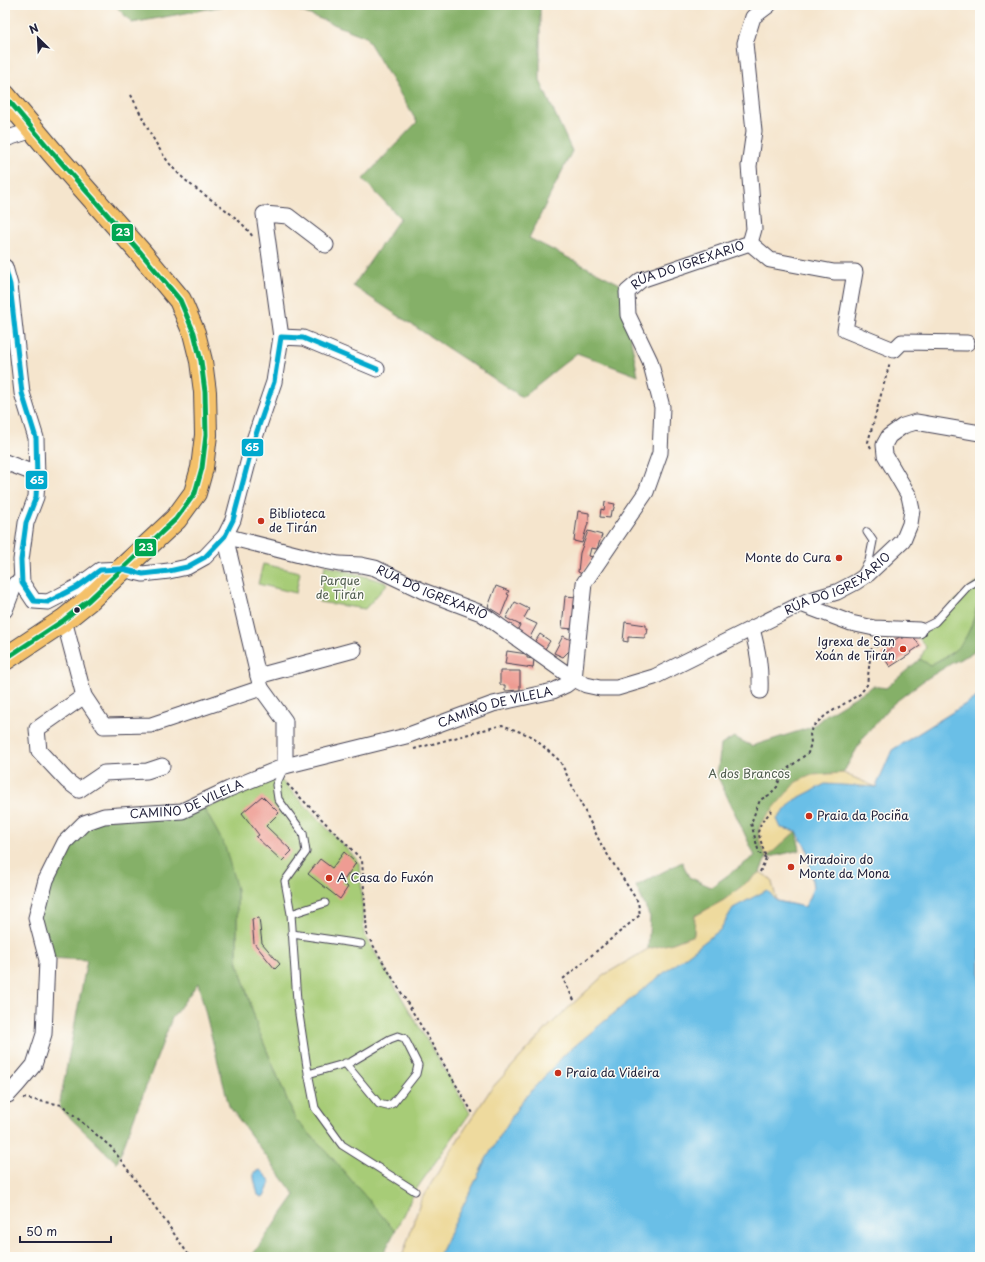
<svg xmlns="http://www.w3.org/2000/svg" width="985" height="1262" font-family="'Playpen Sans',sans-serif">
<rect width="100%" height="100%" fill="#fdfcf7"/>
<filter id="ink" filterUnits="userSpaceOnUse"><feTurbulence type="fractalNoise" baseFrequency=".025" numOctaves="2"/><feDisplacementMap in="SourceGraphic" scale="8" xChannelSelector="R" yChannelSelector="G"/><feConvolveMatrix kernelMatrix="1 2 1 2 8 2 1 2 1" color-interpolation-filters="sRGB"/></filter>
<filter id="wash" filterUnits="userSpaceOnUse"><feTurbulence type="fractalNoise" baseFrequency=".012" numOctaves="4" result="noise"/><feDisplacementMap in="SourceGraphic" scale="16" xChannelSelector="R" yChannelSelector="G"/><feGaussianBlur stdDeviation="0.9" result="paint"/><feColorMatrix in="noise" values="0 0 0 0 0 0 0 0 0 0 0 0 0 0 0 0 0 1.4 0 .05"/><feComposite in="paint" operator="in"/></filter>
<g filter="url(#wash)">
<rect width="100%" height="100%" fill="#f5e5cd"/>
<!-- green -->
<path fill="#a7cc77" stroke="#647759" d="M263,564L300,572L296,593L258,584Z
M325,565L388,583L365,609L319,602Z
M980,580C980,599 972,636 957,649C949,655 939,660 930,665L920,659L926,647L918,637L957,599Z
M276,779L281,780L360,863L364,934L470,1113L415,1191L395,1231L362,1208L328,1153L295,1119L258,1029L237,960V890L204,808Z"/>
<!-- forest -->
<path fill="#85b068" stroke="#546952" d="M115,5H229L132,23Z
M285,5H540V81L572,151L529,238L620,284L638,376L577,353L522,397L353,286L400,218L363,179L417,122L366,37Z
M980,591V634L973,653L952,663L923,681L894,703L863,738L843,773L812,775L761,823L758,832L766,858L796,831L800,850L766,858L760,872L724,900L695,916L694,935L673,943L648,949L650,917L636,886L682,862L689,877L711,887L755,856L717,775L721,745L734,737L752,746L812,727L826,715L873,686L886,688L920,659L930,665C939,660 950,655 957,648C970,637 978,608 980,591Z
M204,808L225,846L237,890V960L258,1029L295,1119L328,1153L395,1231L382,1257H251L295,1195L229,1106L198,983L172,1018L117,1163L59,1107L87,960L49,958L39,916L49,881L82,827L102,820Z"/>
<!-- sand -->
<path fill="#eeda9e" stroke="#887e6c" d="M843,773L876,787L808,851L796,831L766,858C762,844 755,838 761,823L796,782L812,775Z
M760,872L771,879L777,901L805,908L519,1257H402L421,1200L459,1138L491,1089L550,1025L604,975L648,949L673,943L694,935L695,916L724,900Z"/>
<!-- water -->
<path fill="#6bbfe7" stroke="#467091" d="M980,695V1257H438L486,1159L521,1102L565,1054L648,985L720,930L733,908L767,890L777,901L805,907L813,888L808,851L796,831L781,828L777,819L794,800L825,784L876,787L892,750Z
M260,1170L269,1179L270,1183L265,1195L262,1197L258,1195L254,1178V1172Z"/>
<g id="blocks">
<!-- building -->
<path fill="#ee9c93" d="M605,502L615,504L613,511H611L610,518L600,517L601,509L604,510Z
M578,511L589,513V520L582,543L574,541Z
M588,531L602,535L597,549L591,548L589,556L593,557L582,574L578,572L580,553Z
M496,586L509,591L507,594L509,595L501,615L488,607Z
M565,596L577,597L573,629L562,628Z
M515,602L529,609L524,618L537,624L529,639L516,633L520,625L506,618Z
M625,622L646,625V628H648L647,634H645V638L628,637V642L623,641Z
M540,634L550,641L543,652L533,645Z
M909,634L911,638L913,636L920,646L911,652L912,653L890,667L882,654L895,646L893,641L901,636L902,639Z
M563,636L571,640L570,650L563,657L554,653Z
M507,651L527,654V658L534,659L533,668L505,664Z
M500,671H520V690L505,691V685H500Z
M262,796L279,813L266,826L292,851L282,861L256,837L259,835L242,813Z
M344,852L356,863L342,883L348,887L340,899L308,874L320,859L332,868Z
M259,918L262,943L280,964L275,969L254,943L252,919Z"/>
</g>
</g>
<g filter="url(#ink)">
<use href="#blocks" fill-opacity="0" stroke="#423f51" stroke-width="1"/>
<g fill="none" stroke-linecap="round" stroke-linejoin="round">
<!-- service casing -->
<g stroke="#423f51" stroke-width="9">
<path id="service" d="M863,571L869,561L873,541L867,532
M919,630L935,622L968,586L980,579
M284,768L276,785L278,799L303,833L306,852L285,881L291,914L297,1001L307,1067L315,1108L342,1145L415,1191
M291,914L325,903
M292,934L361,944
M308,1074L351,1062L390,1039L398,1036L404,1038L407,1043L418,1065L416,1074L393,1103L387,1106L379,1104L345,1063"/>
</g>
<!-- minor casing -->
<g stroke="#423f51" stroke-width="17">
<g id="minor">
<path d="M5,139L33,130"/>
<path d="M750,243L770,260L834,272H855L845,330L894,350L902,342L967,343"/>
<path d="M5,267L10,285L22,393L36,438L37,479L36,497L26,523L21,560L22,583L34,601L48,602L77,587L100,570L122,569L143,574L169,571L187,567L205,557L225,536L233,520L254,440L274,382L281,337L303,338L377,369"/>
<path d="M281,337L264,214L288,216L326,245"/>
<path d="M5,462L31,472L37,479"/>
<path d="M801,604L851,623L874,628L919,630"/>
<path d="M5,610L15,584L22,583"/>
<path d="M64,620L84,696L104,726L151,725L261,688L285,721V766"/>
<path d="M752,629C758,651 761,668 760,691"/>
<path d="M258,676L354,650"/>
<path id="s1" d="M574,679L584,583L646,492L660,453L662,407L650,361L628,315L627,292L641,280L750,243L754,229L749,166L754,131L745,43L753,17L769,5"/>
<path id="s2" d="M261,688L225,536L323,561L339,564L361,565L375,568L423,591L481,613L574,679L586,685L600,688H617L654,677L807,601L837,592L856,582L868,574L903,541L910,524L912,510L909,496L885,455L884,445L889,436L903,426L916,422L980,433"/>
<path d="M84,696L37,729L39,751L67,781L79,790L104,773L147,771L162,766"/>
<path id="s3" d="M5,1096L8,1095L18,1084L34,1065L44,1034L47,960L36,918L46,880L65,842L84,823L104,816L182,811L229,789L285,766L406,736L493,704L553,691L566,685L574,679"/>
</g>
</g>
<!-- primary casing -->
<g stroke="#423f51" stroke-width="24">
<path id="primary" d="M5,96L52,152L141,253L180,300L194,333L201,361L205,392L206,435L202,468L195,493L176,519L89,600L64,620L5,659"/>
</g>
<!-- path -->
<path stroke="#423f51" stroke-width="2" stroke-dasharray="3 3" stroke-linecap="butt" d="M131,95C145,122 160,158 183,178C206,199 235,211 253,237
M871,448L868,442L890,362
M875,645L879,649
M414,749L502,725L531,736L560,761L602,846L638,902L640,915L563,979L575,1002
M287,784L362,860L367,934L368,937
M766,858L759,853L751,823L760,800L769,795L777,787L780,778L787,769L808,753L811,743L810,734L812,727L826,715L860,694L867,685L871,650L877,642
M760,872L766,858L758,832L761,823L773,809
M370,940L474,1115
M23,1098L62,1105L112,1148L166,1222L190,1257"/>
<!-- service -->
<use href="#service" stroke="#fff" stroke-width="7"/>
<!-- minor -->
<use href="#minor" stroke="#fff" stroke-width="15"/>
<!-- primary -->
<use href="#primary" stroke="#f4c16a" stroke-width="22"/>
<!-- bus-1 casing -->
<g stroke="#fdfcf7" stroke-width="8">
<path id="bus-1" d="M5,96L52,152L141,253L180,300L194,333L201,361L205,392L206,435L202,468L195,493L176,519L89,600L64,620L5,659"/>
</g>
<!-- bus-2 casing -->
<g stroke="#fdfcf7" stroke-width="8">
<path id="bus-2" d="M5,267L10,285L22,393L36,438L37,479L36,497L26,523L21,560L22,583L34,601L48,602L77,587L100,570L122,569L143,574L169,571L187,567L205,557L225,536L233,520L254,440L274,382L281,337L303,338L377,369"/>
</g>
<!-- bus-1 -->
<use href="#bus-1" stroke="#00a651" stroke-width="5"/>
<!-- bus-2 -->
<use href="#bus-2" stroke="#00a9ce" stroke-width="5"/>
</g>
</g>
<!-- markers -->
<g fill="#c8321e" stroke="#fdfcf7" stroke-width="1.5">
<circle cx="261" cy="521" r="4"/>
<circle cx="839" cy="558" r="4"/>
<circle cx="903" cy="649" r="4"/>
<circle cx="809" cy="816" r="4"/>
<circle cx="791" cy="867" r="4"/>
<circle cx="329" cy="878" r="4"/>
<circle cx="558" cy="1073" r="4"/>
</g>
<circle fill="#22223b" stroke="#fdfcf7" stroke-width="1.5" cx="77" cy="610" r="3.5"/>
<g text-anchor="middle" stroke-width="3" stroke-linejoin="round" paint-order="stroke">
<!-- street labels -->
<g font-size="12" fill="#22223b" stroke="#fdfcf7">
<text dy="4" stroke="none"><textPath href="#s1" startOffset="483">RÚA DO IGREXARIO</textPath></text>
<text dy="4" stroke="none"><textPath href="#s2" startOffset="829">RÚA DO IGREXARIO</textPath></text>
<text dy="4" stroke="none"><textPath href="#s2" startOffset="372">RÚA DO IGREXARIO</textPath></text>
<text dy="4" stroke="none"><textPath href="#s3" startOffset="732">CAMIÑO DE VILELA</textPath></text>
<text dy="4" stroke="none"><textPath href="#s3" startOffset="408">CAMIÑO DE VILELA</textPath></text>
</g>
<!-- poi labels -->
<g font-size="12" fill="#22223b" stroke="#fdfcf7" text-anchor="start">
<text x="269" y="518">Biblioteca<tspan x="269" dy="14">de Tirán</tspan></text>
<text x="831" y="562" text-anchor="end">Monte do Cura</text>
<text x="895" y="646" text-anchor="end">Igrexa de San<tspan x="895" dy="14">Xoán de Tirán</tspan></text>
<text x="817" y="820">Praia da Pociña</text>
<text x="799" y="864">Miradoiro do<tspan x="799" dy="14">Monte da Mona</tspan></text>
<text x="337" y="882">A Casa do Fuxón</text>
<text x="566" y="1077">Praia da Videira</text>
</g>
<!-- park labels -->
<g font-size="12" fill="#515e50" stroke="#fdfcf7">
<text x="340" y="585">Parque<tspan x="340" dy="14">de Tirán</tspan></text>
<text x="749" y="778">A dos Brancos</text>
</g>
</g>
<g stroke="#fdfcf7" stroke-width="1.5">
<rect x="111" y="223" width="23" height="19" rx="4" fill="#00a651"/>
<rect x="241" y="438" width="23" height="19" rx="4" fill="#00a9ce"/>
<rect x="25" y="470" width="23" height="20" rx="4" fill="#00a9ce"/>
<rect x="134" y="538" width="23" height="19" rx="4" fill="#00a651"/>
</g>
<g font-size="11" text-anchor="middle" font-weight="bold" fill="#fff">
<text x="123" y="236">23</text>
<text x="252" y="451">65</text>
<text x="37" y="484">65</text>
<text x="146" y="551">23</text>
</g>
<!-- margin -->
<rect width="985" height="1262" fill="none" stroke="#fdfcf7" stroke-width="20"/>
<!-- north arrow -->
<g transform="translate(38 38) rotate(336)" stroke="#fdfcf7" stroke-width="3" paint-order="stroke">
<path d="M0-3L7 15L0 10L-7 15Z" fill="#22223b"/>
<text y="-6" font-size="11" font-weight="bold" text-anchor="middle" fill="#22223b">N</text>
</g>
<!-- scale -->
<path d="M20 1236v6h91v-6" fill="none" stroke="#22223b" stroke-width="2"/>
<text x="26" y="1236" font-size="12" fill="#22223b" stroke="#fdfcf7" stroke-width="3" paint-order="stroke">50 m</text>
</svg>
